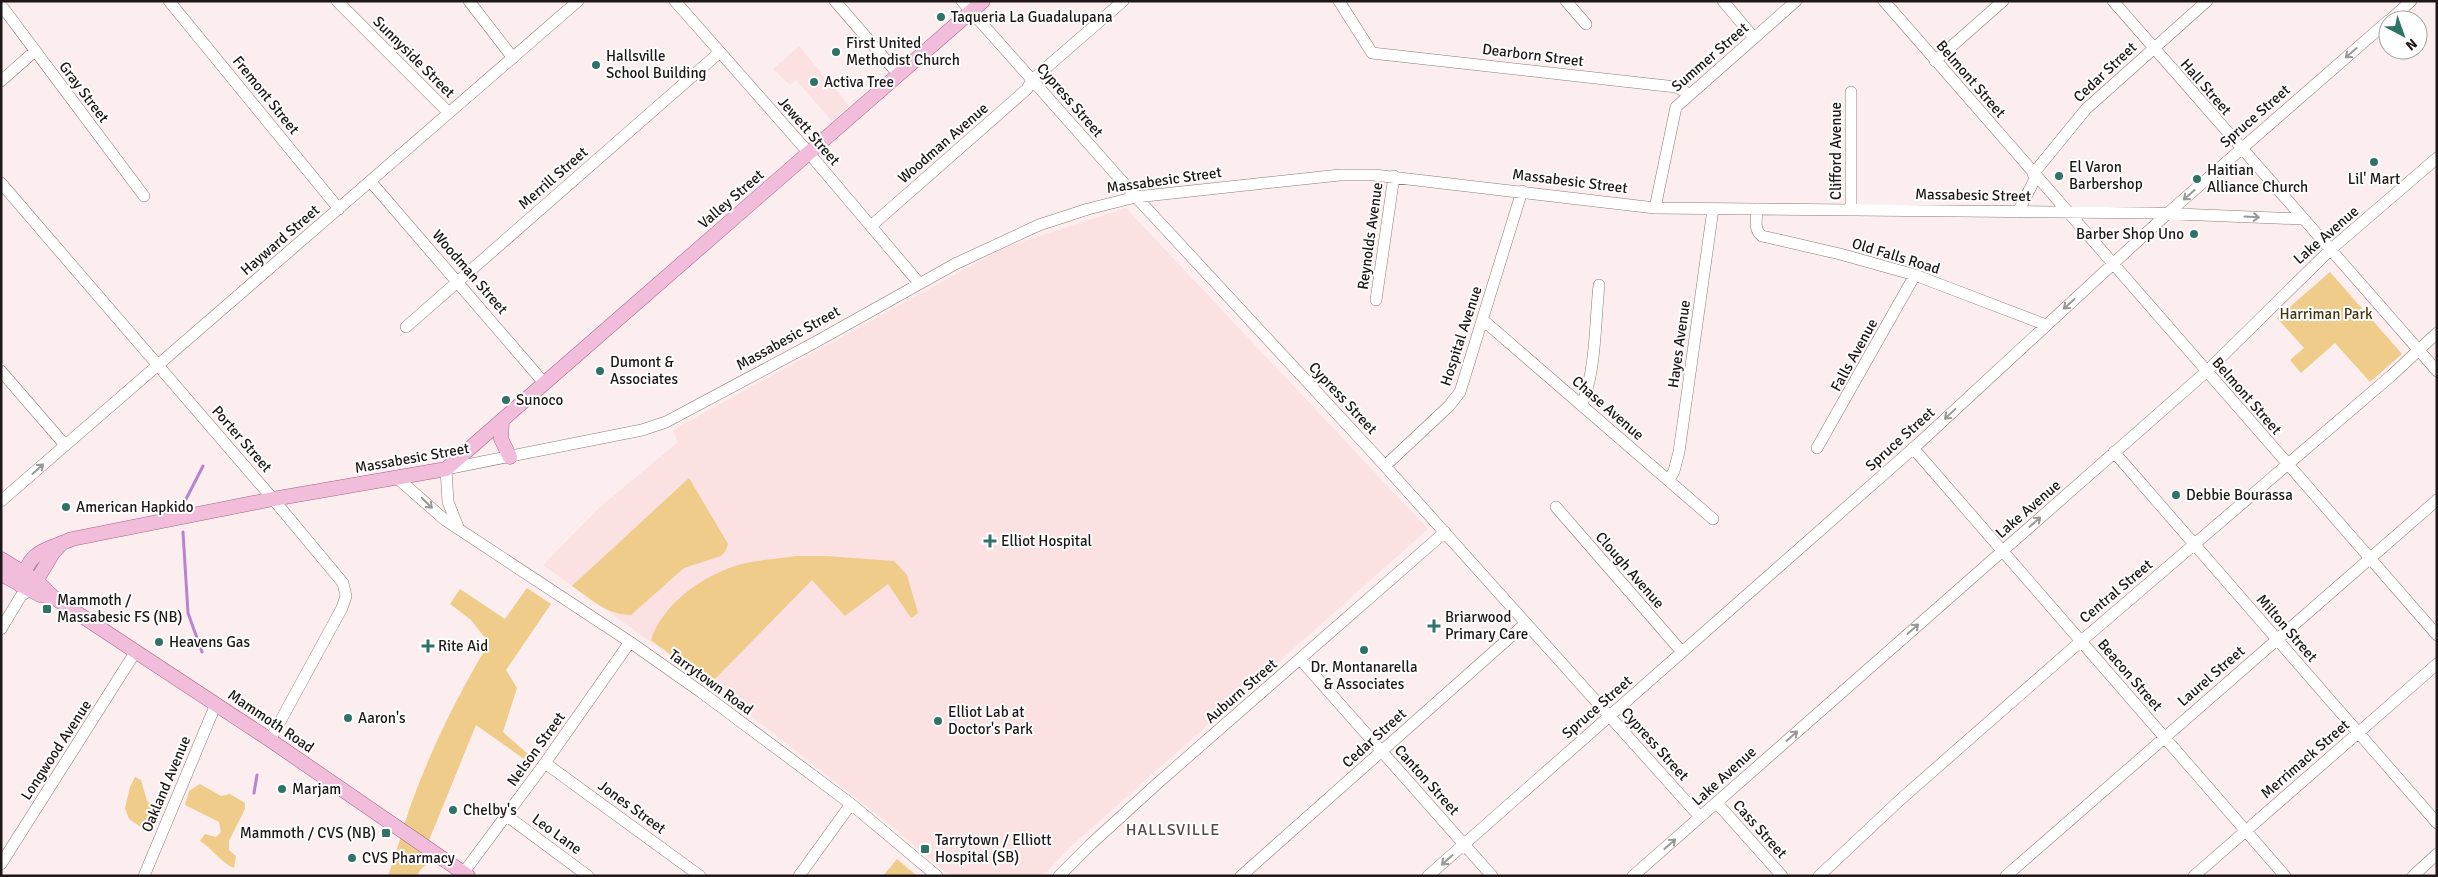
<svg xmlns="http://www.w3.org/2000/svg" width="2438" height="877" font-family="Signika,sans-serif">
<rect width="100%" height="100%" fill="#fceeee"/>
<!-- built -->
<path fill="#fbe1e1" d="M799,46L849,106L832,121L796,80L790,85L773,69Z
M1126,208L1428,529L1069,848L1043,876H950L888,823L710,684L543,565L600,507L678,442L673,430L1005,247Z"/>
<!-- green -->
<path fill="#efcc89" d="M2330,272L2402,354L2370,382L2335,343L2301,373L2290,360L2304,348L2277,318Z
M689,478L728,544L725,552L721,556L684,568L631,615C607,615 591,599 572,586Z
M796,556H826L894,561L907,575L918,613L911,618L888,584L845,616L812,580L710,684L651,640C662,605 701,577 735,566C754,560 776,559 796,556Z
M527,588L551,604L506,670L517,688L503,732L528,754L524,759L476,725L421,860L427,864L421,869L417,876H388C396,854 402,832 409,810C430,751 457,696 489,643L471,620L450,604L460,589L505,619Z
M135,777L141,780L147,801L163,809L150,833L129,819L125,808L130,787Z
M200,784L221,796L230,794L245,803V809L229,841V850L236,856L234,868C220,862 213,849 200,841L205,834L216,837L221,832L219,822L185,805L189,791Z
M897,859L917,876H883Z"/>
<g fill="none" stroke-linecap="round" stroke-linejoin="round">
<!-- stream -->
<path stroke="#b684d1" stroke-width="3" d="M183,505L203,466
M183,532L188,613L202,652
M254,793L257,775"/>
<!-- minor casing -->
<g stroke="#8e7979" stroke-width="12">
<path id="minor" d="M169,1L339,209
M337,1L449,113
M469,1L513,58
M675,1L808,152L919,283
M835,1L898,74
M962,1L1136,197L1376,456L1700,817
M1339,1L1372,53L1676,87L1689,94
M1566,1L1586,24
M1723,1L1754,38
M1884,1L2437,635
M2113,1L2437,371
M1,5L144,196
M2390,20L2411,1
M1935,61L2003,1
M1,81L35,51
M1851,92V210
M2033,174L2086,109L2207,1
M371,182L545,384
M1,183L273,499L343,583L346,596L342,608L270,740
M1655,208L1676,107L1796,1
M1757,209C1757,219 1753,229 1762,236L1840,254L1915,275L2046,325
M2018,212L2036,177
M871,226L1027,89L1032,80L1123,1
M1376,300L1394,176
M1483,320L1713,519
M406,327L720,52
M1,371L65,445
M1582,404C1596,371 1595,322 1599,285
M1817,448L1915,275
M1913,448L2285,876
M2114,452L2437,823
M1385,466L1449,406L1460,392L1522,191
M396,477L445,520L630,642L701,692L851,804L937,876
M1669,480L1674,471L1679,452L1713,209
M1,501L578,1
M1556,507L1682,652
M458,527L448,502L446,469L642,430L666,422L812,344L955,264L1039,225L1088,209L1136,197L1340,175H1374L1655,208L2153,213L2303,219
M1,629L21,596L30,590
M1300,659L1492,876
M545,763L700,876
M1717,803L1782,876
M507,816L588,876
M1,864L136,651
M464,872L545,763L630,642
M144,876L216,704
M799,876L851,804
M1059,876L1091,844L1159,782L1445,532
M1241,876L1526,623
M1428,876L1917,445L2168,213L2388,21
M1633,876L2206,372L2330,250L2437,158
M1819,876L1901,799L2072,649L2392,375L2437,333
M2006,876L2437,500
M2194,876L2437,664
M2413,876L2437,854"/>
</g>
<!-- major casing -->
<g stroke="#a36587" stroke-width="15">
<path id="major" d="M502,422L501,439L510,457
M1,559L37,581L53,597L270,740L468,876
M1,574L40,595L53,597
M20,585C30,550 41,552 72,539L273,499L446,469L983,1
M32,588L53,553L61,544"/>
</g>
<!-- minor -->
<use href="#minor" stroke="#fff" stroke-width="11"/>
<!-- major -->
<use href="#major" stroke="#f2bcdb" stroke-width="14"/>
</g>
<!-- one-way arrows -->
<defs><path id="oneway-shaft" d="M-6 0H5M1.5-3L5.5 0L1.5 3" fill="none" stroke-width="1.6" stroke-linecap="round" stroke-linejoin="round" transform="scale(1.25)"/></defs>
<g stroke="#9a9797">
<use href="#oneway-shaft" transform="translate(2351 53) rotate(139)"/>
<use href="#oneway-shaft" transform="translate(2189 195) rotate(139)"/>
<use href="#oneway-shaft" transform="translate(2252 217) rotate(3)"/>
<use href="#oneway-shaft" transform="translate(2069 304) rotate(138)"/>
<use href="#oneway-shaft" transform="translate(1950 414) rotate(137)"/>
<use href="#oneway-shaft" transform="translate(38 469) rotate(-42)"/>
<use href="#oneway-shaft" transform="translate(427 503) rotate(45)"/>
<use href="#oneway-shaft" transform="translate(2035 522) rotate(-41)"/>
<use href="#oneway-shaft" transform="translate(1913 629) rotate(-41)"/>
<use href="#oneway-shaft" transform="translate(1792 736) rotate(-41)"/>
<use href="#oneway-shaft" transform="translate(1670 844) rotate(-41)"/>
<use href="#oneway-shaft" transform="translate(1447 860) rotate(138)"/>
</g>
<!-- markers -->
<g fill="#2e7367" stroke="#fff" stroke-width="2">
<circle cx="941" cy="17" r="5"/>
<circle cx="836" cy="52" r="5"/>
<circle cx="596" cy="65" r="5"/>
<circle cx="814" cy="82" r="5"/>
<circle cx="2374" cy="162" r="5"/>
<circle cx="2059" cy="176" r="5"/>
<circle cx="2197" cy="179" r="5"/>
<circle cx="2194" cy="234" r="5"/>
<circle cx="600" cy="371" r="5"/>
<circle cx="506" cy="400" r="5"/>
<circle cx="2176" cy="495" r="5"/>
<circle cx="66" cy="507" r="5"/>
<path d="M987.5 533.5h5v5h5v5h-5v5h-5v-5h-5v-5h5z"/>
<rect x="42" y="604" width="10" height="10" rx="2.5"/>
<path d="M1431.5 618.5h5v5h5v5h-5v5h-5v-5h-5v-5h5z"/>
<circle cx="159" cy="642" r="5"/>
<path d="M425.5 638.5h5v5h5v5h-5v5h-5v-5h-5v-5h5z"/>
<circle cx="1364" cy="650" r="5"/>
<circle cx="348" cy="718" r="5"/>
<circle cx="938" cy="721" r="5"/>
<circle cx="282" cy="789" r="5"/>
<circle cx="453" cy="810" r="5"/>
<rect x="381" y="828" width="10" height="10" rx="2.5"/>
<rect x="920" y="844" width="10" height="10" rx="2.5"/>
<circle cx="352" cy="858" r="5"/>
</g>
<g text-anchor="middle" stroke-width="4" stroke-linejoin="round" paint-order="stroke">
<!-- poi labels -->
<g font-size="15" fill="#1f1717" stroke="#fff" text-anchor="start">
<text x="951" y="22">Taqueria La Guadalupana</text>
<text x="846" y="48">First United<tspan x="846" dy="17">Methodist Church</tspan></text>
<text x="606" y="61">Hallsville<tspan x="606" dy="17">School Building</tspan></text>
<text x="824" y="87">Activa Tree</text>
<text x="2069" y="172">El Varon<tspan x="2069" dy="17">Barbershop</tspan></text>
<text x="2207" y="175">Haitian<tspan x="2207" dy="17">Alliance Church</tspan></text>
<text x="2374" y="184" text-anchor="middle">Lil' Mart</text>
<text x="2184" y="239" text-anchor="end">Barber Shop Uno</text>
<text x="610" y="367">Dumont &amp;<tspan x="610" dy="17">Associates</tspan></text>
<text x="516" y="405">Sunoco</text>
<text x="2186" y="500">Debbie Bourassa</text>
<text x="76" y="512">American Hapkido</text>
<text x="1001" y="546">Elliot Hospital</text>
<text x="57" y="605">Mammoth /<tspan x="57" dy="17">Massabesic FS (NB)</tspan></text>
<text x="1445" y="622">Briarwood<tspan x="1445" dy="17">Primary Care</tspan></text>
<text x="169" y="647">Heavens Gas</text>
<text x="438" y="651">Rite Aid</text>
<text x="1364" y="672" text-anchor="middle">Dr. Montanarella<tspan x="1364" dy="17">&amp; Associates</tspan></text>
<text x="948" y="717">Elliot Lab at<tspan x="948" dy="17">Doctor's Park</tspan></text>
<text x="358" y="723">Aaron's</text>
<text x="292" y="794">Marjam</text>
<text x="463" y="815">Chelby's</text>
<text x="376" y="838" text-anchor="end">Mammoth / CVS (NB)</text>
<text x="935" y="845">Tarrytown / Elliott<tspan x="935" dy="17">Hospital (SB)</tspan></text>
<text x="362" y="863">CVS Pharmacy</text>
</g>
<!-- street labels -->
<g font-size="15" fill="#1f1717" stroke="#fff">
<text transform="translate(1533 55) rotate(7)" y="5">Dearborn Street</text>
<text transform="translate(414 57) rotate(45)" y="5">Sunnyside Street</text>
<text transform="translate(1710 57) rotate(-41)" y="5">Summer Street</text>
<text transform="translate(2105 72) rotate(-43)" y="5">Cedar Street</text>
<text transform="translate(1971 79) rotate(49)" y="5">Belmont Street</text>
<text transform="translate(2206 87) rotate(49)" y="5">Hall Street</text>
<text transform="translate(84 92) rotate(53)" y="5">Gray Street</text>
<text transform="translate(266 95) rotate(51)" y="5">Fremont Street</text>
<text transform="translate(1070 100) rotate(49)" y="5">Cypress Street</text>
<text transform="translate(2255 116) rotate(-41)" y="5">Spruce Street</text>
<text transform="translate(809 131) rotate(49)" y="5">Jewett Street</text>
<text transform="translate(943 143) rotate(-41)" y="5">Woodman Avenue</text>
<text transform="translate(1836 151) rotate(-90)" y="5">Clifford Avenue</text>
<text transform="translate(553 178) rotate(-41)" y="5">Merrill Street</text>
<text transform="translate(1164 180) rotate(-8)" y="5">Massabesic Street</text>
<text transform="translate(1570 181) rotate(7)" y="5">Massabesic Street</text>
<text transform="translate(1973 195) rotate(1)" y="5">Massabesic Street</text>
<text transform="translate(731 199) rotate(-41)" y="5">Valley Street</text>
<text transform="translate(2326 235) rotate(-41)" y="5">Lake Avenue</text>
<text transform="translate(1370 236) rotate(-82)" y="5">Reynolds Avenue</text>
<text transform="translate(280 240) rotate(-41)" y="5">Hayward Street</text>
<text transform="translate(1896 256) rotate(17)" y="5">Old Falls Road</text>
<text transform="translate(470 272) rotate(49)" y="5">Woodman Street</text>
<text transform="translate(1461 336) rotate(-72)" y="5">Hospital Avenue</text>
<text transform="translate(788 338) rotate(-29)" y="5">Massabesic Street</text>
<text transform="translate(1679 344) rotate(-82)" y="5">Hayes Avenue</text>
<text transform="translate(1854 355) rotate(-61)" y="5">Falls Avenue</text>
<text transform="translate(2247 396) rotate(49)" y="5">Belmont Street</text>
<text transform="translate(1343 398) rotate(47)" y="5">Cypress Street</text>
<text transform="translate(1608 408) rotate(41)" y="5">Chase Avenue</text>
<text transform="translate(242 439) rotate(49)" y="5">Porter Street</text>
<text transform="translate(1900 439) rotate(-42)" y="5">Spruce Street</text>
<text transform="translate(412 458) rotate(-10)" y="5">Massabesic Street</text>
<text transform="translate(2028 509) rotate(-41)" y="5">Lake Avenue</text>
<text transform="translate(1630 570) rotate(49)" y="5">Clough Avenue</text>
<text transform="translate(2116 591) rotate(-40)" y="5">Central Street</text>
<text transform="translate(2287 628) rotate(49)" y="5">Milton Street</text>
<text transform="translate(2130 675) rotate(49)" y="5">Beacon Street</text>
<text transform="translate(2211 676) rotate(-41)" y="5">Laurel Street</text>
<text transform="translate(711 682) rotate(36)" y="5">Tarrytown Road</text>
<text transform="translate(1241 691) rotate(-41)" y="5">Auburn Street</text>
<text transform="translate(1597 707) rotate(-41)" y="5">Spruce Street</text>
<text transform="translate(271 721) rotate(34)" y="5">Mammoth Road</text>
<text transform="translate(1374 738) rotate(-42)" y="5">Cedar Street</text>
<text transform="translate(1655 744) rotate(48)" y="5">Cypress Street</text>
<text transform="translate(536 749) rotate(-54)" y="5">Nelson Street</text>
<text transform="translate(56 750) rotate(-57)" y="5">Longwood Avenue</text>
<text transform="translate(2305 759) rotate(-41)" y="5">Merrimack Street</text>
<text transform="translate(1724 776) rotate(-42)" y="5">Lake Avenue</text>
<text transform="translate(1427 780) rotate(48)" y="5">Canton Street</text>
<text transform="translate(166 784) rotate(-67)" y="5">Oakland Avenue</text>
<text transform="translate(632 807) rotate(36)" y="5">Jones Street</text>
<text transform="translate(1760 829) rotate(48)" y="5">Cass Street</text>
<text transform="translate(557 834) rotate(36)" y="5">Leo Lane</text>
</g>
<!-- park labels -->
<g font-size="15" fill="#47340c" stroke="#fff">
<text x="2326" y="319">Harriman Park</text>
</g>
<!-- neighbourhood labels -->
<g font-size="16" letter-spacing="1" fill="#5a4747" stroke="#fff">
<text x="1173" y="835">HALLSVILLE</text>
</g>
</g>
<!-- border -->
<rect width="2438" height="877" fill="none" stroke="#1f1717" stroke-width="5"/>
<!-- north arrow -->
<g transform="translate(2403 35) rotate(139)"><circle r="24" fill="#ffffff" stroke="#a5a2a2"/>
<path d="M0-4L9 19L0 12L-9 19Z" fill="#2e7367"/>
<text y="-8" font-size="14" font-weight="bold" text-anchor="middle" fill="#1f1717">N</text>
</g>
</svg>
